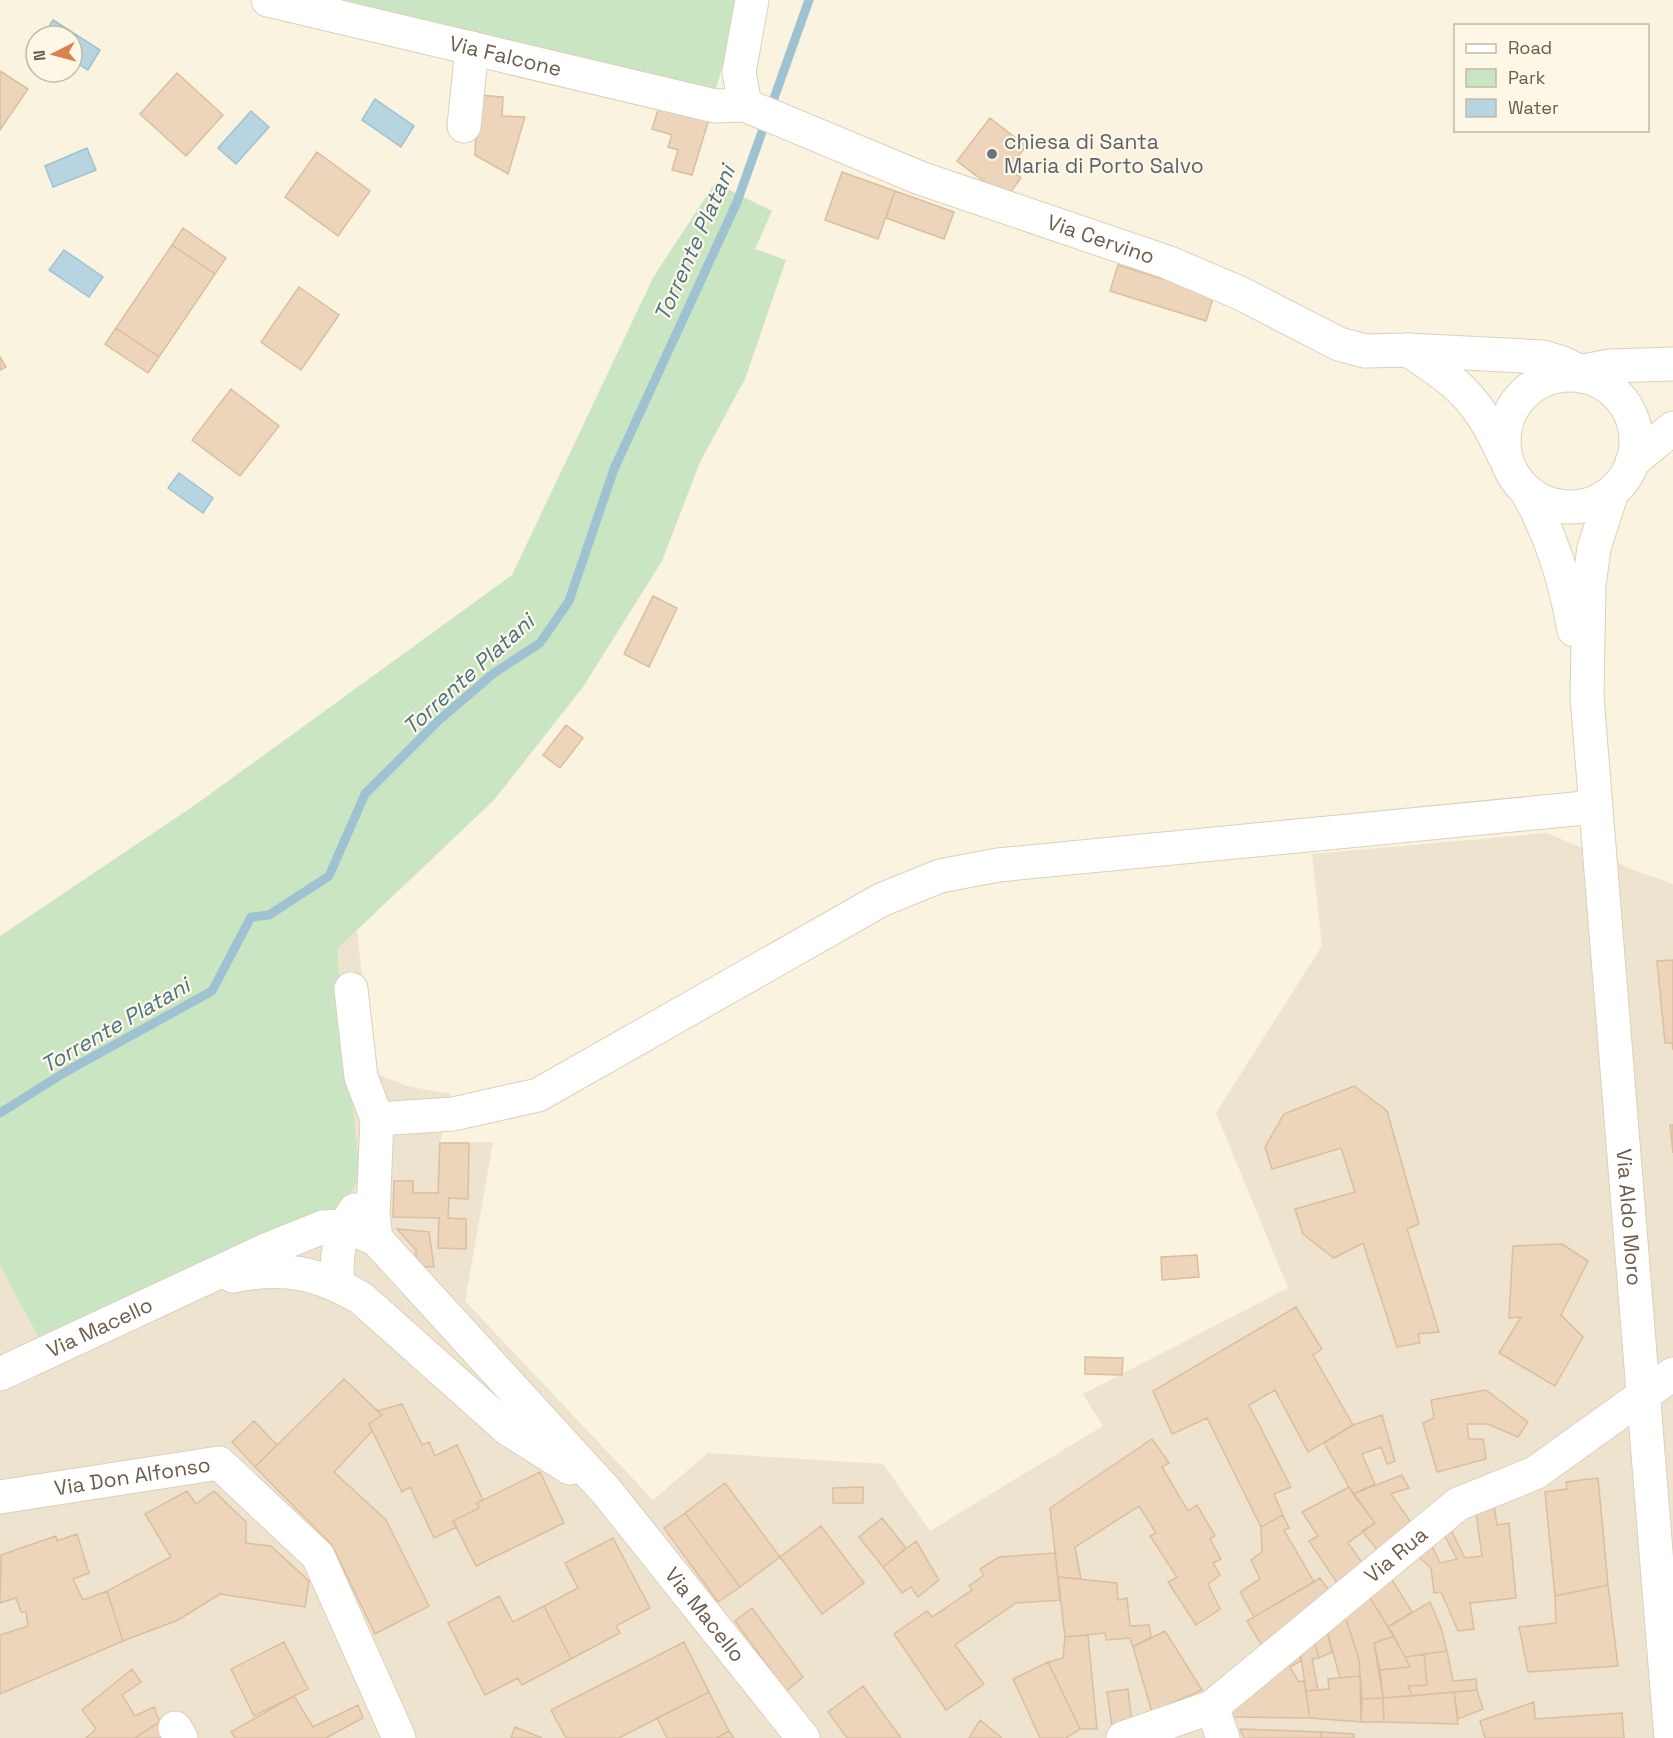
<svg xmlns="http://www.w3.org/2000/svg" width="1673" height="1738" font-family="'Space Grotesk',sans-serif">
<rect width="100%" height="100%" fill="#f9f3e0"/>
<!-- residential -->
<path fill="#ede3ce" d="M1547,833L1636,871L1673,884V1738H0V1266L38,1336L351,1081L337,949L357,930L372,1072L407,1086L451,1094L440,1143L493,1142L465,1301L653,1500L708,1453L883,1464L930,1531L1103,1426L1083,1394L1288,1288L1216,1113L1322,946L1312,854Z"/>
<!-- green -->
<path fill="#cae5c1" d="M315,0H741L714,96Z
M715,183L772,211L755,249L786,260L745,379L700,462L662,561L583,687L494,800L337,949L360,1178L344,1203L318,1218L38,1336L0,1266V936L195,805L512,575L654,276Z"/>
<!-- water -->
<path fill="#b7d5e1" stroke="#9ec2d1" stroke-width="1.5" d="M53,20L100,50L88,70L72,60V36H43Z
M375,99L414,126L401,147L362,120Z
M251,111L269,127L236,164L218,148Z
M87,148L96,170L53,187L45,166Z
M64,250L103,277L89,297L49,270Z
M179,473L213,498L203,513L168,488Z"/>
<g fill="none" stroke-linecap="round" stroke-linejoin="round">
<!-- stream -->
<path stroke="#9ec2d1" stroke-width="9" d="M0,1113L67,1071L212,991L251,917L269,915L329,876L365,794L439,720L494,673L540,643L569,601L614,469L737,202L809,0"/>
</g>
<!-- building -->
<path fill="#ecd5bb" stroke="#ddbe9c" stroke-width="1.5" d="M0,71L28,89L0,130Z
M177,73L223,115L186,156L140,114Z
M478,95L503,97L502,116L525,117L508,174L475,155Z
M660,104L709,119L692,175L672,170L678,150L668,147L672,135L652,129Z
M990,118L1026,146L1009,169L1021,178L1006,198L957,161Z
M317,152L370,191L338,236L285,197Z
M842,172L895,191L878,239L825,220Z
M895,191L954,212L944,239L886,218Z
M183,228L226,258L215,274L172,245Z
M172,245L215,274L159,357L116,328Z
M1118,265L1214,295L1206,321L1110,291Z
M299,287L339,315L301,370L261,342Z
M116,328L159,357L148,373L105,344Z
M0,357L6,367L0,370Z
M231,389L279,426L240,476L192,440Z
M653,596L677,608L649,667L624,654Z
M566,725L583,738L560,768L543,755Z
M1673,960V1050L1672,1043H1665L1657,961Z
M1354,1086L1387,1111L1419,1224L1407,1229L1439,1332L1418,1334L1420,1343L1397,1347L1363,1243L1334,1258L1303,1234L1295,1209L1355,1192L1341,1148L1272,1169L1265,1147L1284,1114Z
M1670,1125H1673V1153Z
M440,1143H469L468,1199L449,1198L448,1218L466,1219V1249L438,1248L439,1218L393,1217L394,1181H413V1193H438Z
M397,1229L429,1232L434,1267L416,1266V1250Z
M1562,1244L1588,1261L1561,1315L1583,1337L1555,1386L1499,1353L1521,1317L1509,1318L1513,1246Z
M1197,1255L1199,1277L1162,1280L1161,1257Z
M1296,1307L1322,1349L1313,1355L1353,1425L1308,1452L1275,1390L1249,1405L1291,1487L1274,1494L1283,1515L1261,1527L1207,1418L1172,1434L1153,1391Z
M1085,1357L1123,1358L1122,1375L1085,1374Z
M344,1379L382,1415L369,1424L372,1431L334,1472L386,1520L429,1606L375,1634L332,1545L255,1467Z
M1486,1390L1528,1422L1518,1437L1488,1424H1467L1469,1439H1483L1486,1459L1437,1472L1423,1423L1434,1418L1431,1400Z
M402,1404L422,1445L429,1442L435,1456L457,1445L483,1500L477,1503L479,1508L453,1521L457,1527L434,1538L410,1487L402,1492L369,1424L382,1415L377,1411Z
M1382,1415L1395,1461L1387,1464L1381,1447L1362,1454L1375,1484L1353,1494L1324,1443L1353,1425Z
M254,1421L277,1445L255,1467L232,1442Z
M1152,1439L1169,1463L1162,1467L1188,1511L1197,1505L1215,1536L1210,1539L1221,1559L1213,1563L1220,1575L1208,1584L1220,1609L1196,1625L1168,1582L1177,1577L1150,1536L1156,1533L1139,1506L1075,1547L1081,1579L1058,1577L1050,1508Z
M540,1472L564,1523L476,1566L453,1521L479,1508L477,1503Z
M1402,1475L1409,1488L1391,1494L1414,1527L1380,1553L1362,1531L1375,1523L1353,1494Z
M1598,1478L1608,1585L1555,1596L1545,1492L1567,1489L1566,1482Z
M725,1483L780,1557L740,1587L685,1513Z
M863,1487V1503H833V1488Z
M1349,1487L1375,1523L1348,1543L1366,1568L1339,1586L1309,1541L1318,1536L1302,1512Z
M187,1491L196,1504L214,1491L246,1522V1543L271,1546L309,1581L305,1607L220,1594L178,1620L123,1641L107,1591L171,1557L145,1514Z
M1494,1505L1497,1525L1509,1523L1516,1598L1470,1603L1474,1629L1458,1631L1441,1592L1434,1593L1431,1568L1415,1553L1431,1544L1440,1563L1457,1559L1443,1533L1450,1528L1465,1558L1482,1556L1476,1513Z
M685,1513L740,1587L718,1602L664,1528Z
M1283,1515L1289,1528L1284,1530L1314,1582L1254,1617L1240,1592L1260,1579L1251,1560L1262,1552L1261,1527Z
M882,1518L906,1548L883,1567L859,1537Z
M821,1526L864,1583L822,1614L780,1557Z
M77,1534L89,1573L73,1579L83,1600L107,1591L123,1641L0,1694V1635L28,1626L26,1612H21L16,1598L0,1603L1,1555L56,1536L57,1541Z
M613,1538L650,1608L616,1626L620,1633L571,1659L544,1606L578,1588L565,1563Z
M916,1541L939,1580L918,1597L911,1587L902,1593L883,1567Z
M1055,1553L1060,1600L1016,1603L955,1645L984,1684L946,1710L894,1634L927,1611L932,1617L972,1590L969,1586L984,1575L980,1569L999,1557Z
M1058,1577L1117,1583L1118,1600L1127,1598L1130,1626L1149,1625L1151,1637L1133,1647L1130,1638L1106,1640L1105,1633L1065,1637Z
M1320,1578L1334,1598L1264,1649L1247,1621Z
M1391,1578L1412,1612L1388,1627L1367,1593Z
M1608,1585L1618,1666L1528,1672L1519,1627L1556,1623L1555,1596Z
M1367,1593L1394,1636L1374,1643L1383,1698L1362,1699L1359,1660L1344,1613Z
M499,1596L513,1622L544,1606L571,1659L522,1685L518,1678L485,1695L448,1623Z
M1430,1602L1441,1628L1447,1651L1405,1657L1388,1627Z
M752,1608L803,1677L786,1691L735,1621Z
M1344,1613L1359,1660L1360,1676L1340,1678L1326,1627Z
M1326,1627L1332,1652L1319,1658L1313,1639Z
M1165,1631L1202,1690L1152,1712L1133,1647Z
M1088,1635L1097,1729H1080L1048,1662L1063,1658L1065,1637Z
M1394,1636L1410,1667L1380,1670L1374,1643Z
M1313,1639L1319,1658L1312,1659L1318,1690L1306,1691L1300,1650Z
M284,1642L308,1689L254,1716L231,1669Z
M684,1642L709,1692L619,1738H566L551,1710Z
M1300,1650L1301,1661L1290,1667L1299,1682L1304,1681L1310,1718L1231,1717L1232,1710Z
M1447,1651L1453,1681L1476,1679L1477,1690L1412,1696L1408,1686L1427,1685L1424,1654Z
M1424,1654L1427,1685L1408,1686L1412,1696L1383,1698L1380,1670L1410,1667L1405,1657Z
M1048,1662L1080,1729L1066,1738H1040L1013,1679Z
M132,1669L141,1682L122,1695L135,1716L154,1707L160,1722L135,1738H86L96,1729L82,1710Z
M1360,1676L1361,1722L1310,1718L1306,1691L1329,1689L1328,1679Z
M863,1686L901,1738H847L828,1712Z
M1128,1689L1132,1723L1112,1726L1107,1692Z
M1477,1690L1483,1709L1458,1719L1454,1692Z
M709,1692L729,1731L716,1738H667L657,1718Z
M1454,1692L1458,1724L1384,1722L1383,1698Z
M294,1696L313,1727L358,1705L363,1718L326,1738H235L231,1732Z
M1383,1698L1384,1722H1361L1362,1699Z
M1534,1702L1535,1719L1622,1713L1624,1738H1485L1480,1721Z
M980,1720L1001,1737L1000,1738H969Z
M160,1722L171,1738H135Z
M515,1727L542,1738H511Z
M1240,1729L1321,1732V1738H1244Z
M729,1731L734,1738H716Z
M1321,1732L1354,1734V1738H1321Z"/>
<g fill="none" stroke-linecap="round" stroke-linejoin="round">
<!-- minor casing -->
<g stroke="#dcd0bd" stroke-width="35">
<g id="minor">
<path id="s1" d="M268,0L715,106L745,105L920,178L1167,262L1240,293L1339,344L1365,351L1408,350L1543,357L1563,363L1591,378"/>
<path d="M745,105L739,72L752,0"/>
<path d="M464,126L472,48"/>
<path d="M1408,350C1458,383 1478,398 1503,454"/>
<path d="M1573,373L1610,366L1673,364"/>
<circle cx="1570" cy="441" r="66"/>
<path d="M1632,462L1673,428"/>
<path d="M1527,492C1552,536 1565,580 1574,630"/>
<path id="s2" d="M1612,492L1594,548L1589,585L1587,697L1671,1738"/>
<path d="M351,989L361,1077L377,1119L373,1214L376,1239"/>
<path d="M377,1119L453,1114L538,1095L881,900L940,876L998,865L1595,807"/>
<path d="M233,1276C284,1266 316,1272 361,1298L508,1429L570,1468"/>
<path d="M338,1285C335,1257 339,1233 355,1210"/>
<path id="s3" d="M0,1374L266,1250L323,1227L344,1226L376,1239L607,1492L803,1738"/>
<path id="s4" d="M0,1497L219,1463L318,1556L399,1738"/>
<path d="M1212,1707L1223,1738"/>
<path d="M175,1728L181,1738"/>
<path id="s5" d="M1123,1738L1212,1707L1458,1504L1535,1473L1673,1374"/>
</g>
</g>
<!-- minor -->
<use href="#minor" stroke="#fff" stroke-width="33"/>
</g>
<!-- markers -->
<circle fill="#6b7280" stroke="#fdf7e6" stroke-width="2" cx="992" cy="154" r="6"/>
<g text-anchor="middle" stroke-width="4.5" stroke-linejoin="round" paint-order="stroke">
<!-- street labels -->
<g font-size="21" fill="#6e5c4a" stroke="#fdf7e6">
<text dy="7" stroke="none"><textPath href="#s1" startOffset="244">Via Falcone</textPath></text>
<text dy="7" stroke="none"><textPath href="#s1" startOffset="870">Via Cervino</textPath></text>
<text dy="7" stroke="none"><textPath href="#s2" startOffset="730">Via Aldo Moro</textPath></text>
<text dy="7" stroke="none"><textPath href="#s3" startOffset="110">Via Macello</textPath></text>
<text dy="7" stroke="none"><textPath href="#s4" startOffset="134">Via Don Alfonso</textPath></text>
<text dy="7" stroke="none"><textPath href="#s5" startOffset="333">Via Rua</textPath></text>
<text dy="7" stroke="none"><textPath href="#s3" startOffset="910">Via Macello</textPath></text>
</g>
<!-- worship labels -->
<g font-size="21" fill="#5b616d" stroke="#fdf7e6" text-anchor="start">
<text x="1004" y="149">chiesa di Santa<tspan x="1004" dy="24">Maria di Porto Salvo</tspan></text>
</g>
<!-- water labels -->
<g font-size="22" font-style="italic" fill="#4a7386" stroke="#fdf7e6">
<text transform="translate(694 243) rotate(-66)" y="8">Torrente Platani</text>
<text transform="translate(468 674) rotate(-42)" y="8">Torrente Platani</text>
<text transform="translate(115 1025) rotate(-30)" y="8">Torrente Platani</text>
</g>
</g>
<!-- legend -->
<rect x="1454" y="24" width="195" height="108" fill="#fdf7e6" stroke="#c4b9a8" stroke-width="1.5"/>
<rect x="1466" y="44" width="30" height="9" fill="#ffffff" stroke="#c4b9a8" stroke-width="1.5"/>
<text x="1508" y="54" font-size="18" fill="#6e5c4a">Road</text>
<rect x="1466" y="69" width="30" height="18" fill="#cae5c1" stroke="#c4b9a8" stroke-width="1.5"/>
<text x="1508" y="84" font-size="18" fill="#6e5c4a">Park</text>
<rect x="1466" y="99" width="30" height="18" fill="#b7d5e1" stroke="#c4b9a8" stroke-width="1.5"/>
<text x="1508" y="114" font-size="18" fill="#6e5c4a">Water</text>
<!-- north arrow -->
<g transform="translate(54 54) rotate(264)"><circle r="28" fill="#fdf7e6" stroke="#c4b9a8" stroke-width="1.5"/>
<path d="M0-4.5L10 22L0 15L-10 22Z" fill="#da824f"/>
<text y="-9" font-size="16" font-weight="bold" text-anchor="middle" fill="#6e5c4a">N</text>
</g>
</svg>
